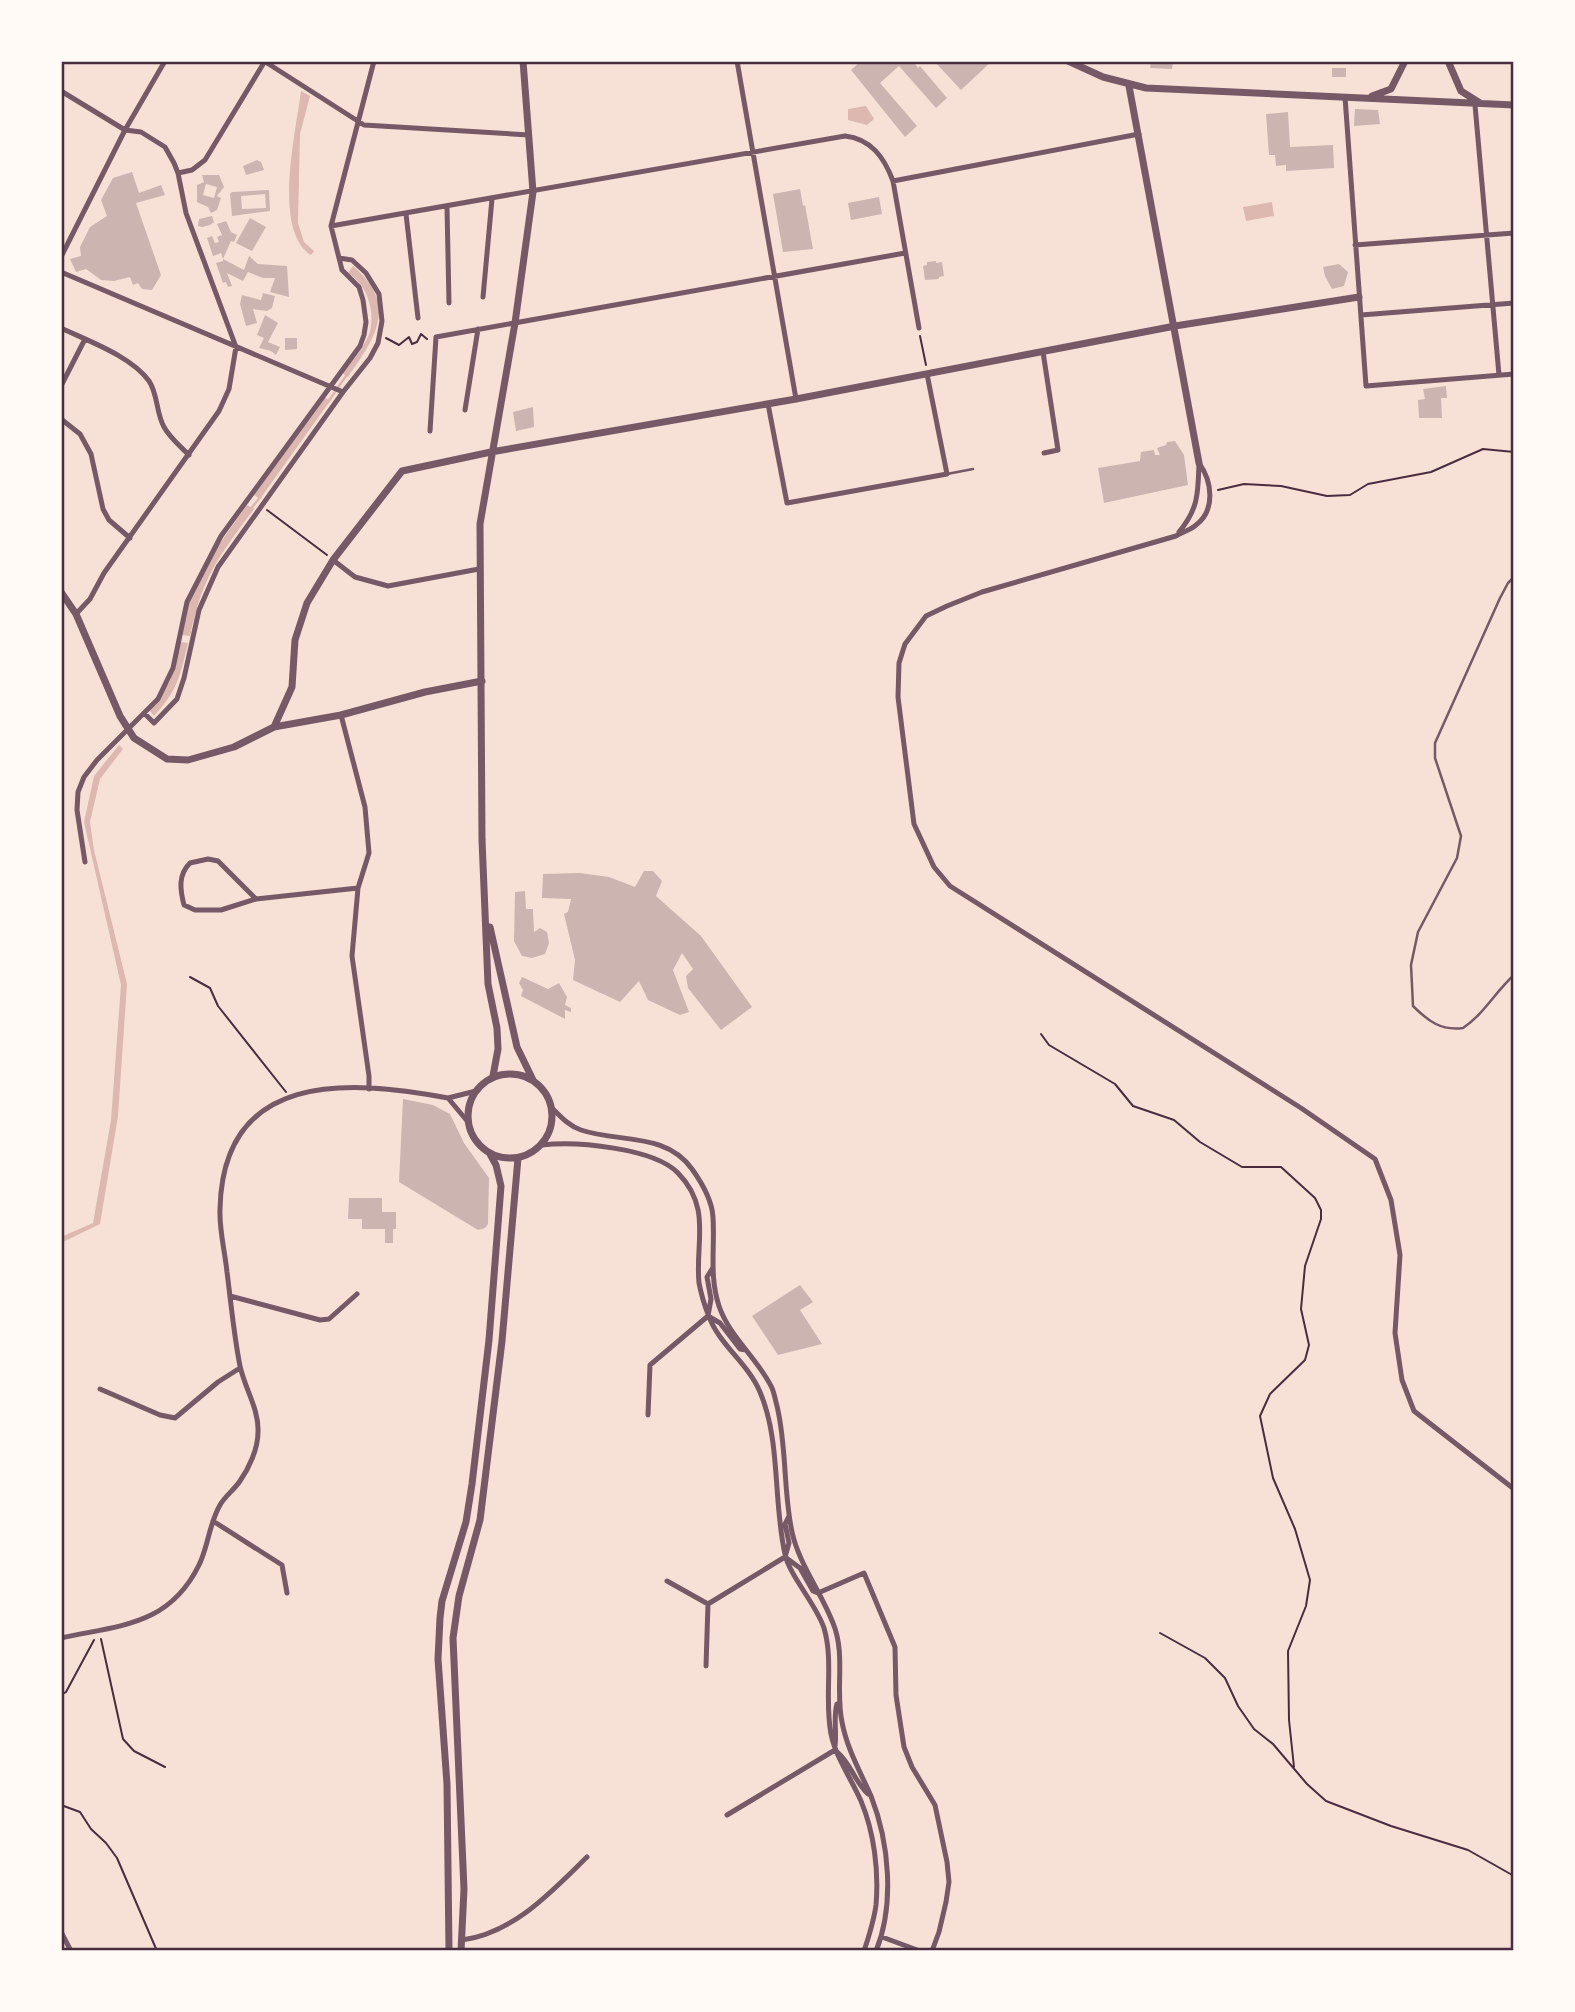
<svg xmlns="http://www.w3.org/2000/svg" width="1575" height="2012" font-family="'Archivo Narrow',sans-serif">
<rect width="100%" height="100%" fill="#f7e1d7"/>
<!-- water -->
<path fill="#dcb8b0" d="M301,91L310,96L300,134L298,223L304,242L314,251L311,255C272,230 296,132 301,91Z
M866,106L874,119L867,125L848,120V109Z
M1272,202L1274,216L1246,221L1243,207Z
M353,266C399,305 375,338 348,377L342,373C350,362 362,350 368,337C377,315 368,285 348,273Z
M324,397L330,401L260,499L254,495Z
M247,505L254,509C219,556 202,577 190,636L182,635L190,598L218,546Z
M181,642L188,643C180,676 178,690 154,716L150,711L170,681Z
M119,745L123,749L100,779L90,822L94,850L127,984L118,1116L100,1224L61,1243V1237L93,1223L111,1120L121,985L84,822L94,776Z"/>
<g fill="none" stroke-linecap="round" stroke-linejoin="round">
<!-- stream -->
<path stroke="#dcb8b0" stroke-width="2.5" d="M328,402L348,373
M250,510L261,496"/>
</g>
<!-- building -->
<path fill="#ccb4b1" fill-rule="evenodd" d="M861,61L864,64L867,61H913L918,68L920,66L947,98L936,108L899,66L880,83L917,126L905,137L851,70Z
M934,61H992L961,90Z
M1151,61H1173L1172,69L1150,68Z
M1332,68H1346V77H1332Z
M1355,109L1378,110L1380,124L1354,126Z
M1288,112L1290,147L1333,145L1334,168L1286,171V165L1276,166L1275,155H1269L1266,114Z
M257,160L261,162L264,170L246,175L243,166Z
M132,172L139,193L161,185L165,195L136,203L161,275L152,290L142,289L138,283L133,285L130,277L114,281L101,280L86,269L76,272L70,259L81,256L80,247L90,227L107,216L101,200L113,178Z
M202,175H219L224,187L217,196L221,198L217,210L211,213L208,207L197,202V185L204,182ZM206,184L217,187L214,198L203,195Z
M800,189L803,206L805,205L813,249L783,252L773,194Z
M269,190L270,211L232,216L230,194L232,192ZM265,194L266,208L242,209L241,196Z
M879,197L882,214L851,220L848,203Z
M212,216L214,222L210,225L202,227L198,226L199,219Z
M250,218L266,227L252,251L236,243Z
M226,221L231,232L237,235L234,242L231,241L223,259L221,253L213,256L207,238L212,236L215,243L219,242L217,237L222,235L217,224Z
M249,256L258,264L287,266L289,297L270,292L275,278H263L248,272L243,281L227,273L232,286L228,287L226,282L223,283L216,263L223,261V259L244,270Z
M936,261V263L942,262L944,276L939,277V279L925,280L923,266L927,265V262Z
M1339,264L1348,272L1344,286L1332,289L1325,276L1323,267Z
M263,293L275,296L272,308L267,311L253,309L257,323L246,326L240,304L242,295L261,300Z
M265,315L278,323L268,342L280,347L276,355L271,351L259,348L264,338L257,335Z
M285,338H297V349L285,350Z
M1446,386L1447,398H1441L1442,418H1419L1418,400L1425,399L1423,389Z
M533,407L534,427L516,431L513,412Z
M1175,441L1184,455L1188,485L1104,503L1098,468L1140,461L1141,452L1154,450L1155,455H1160L1157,448L1166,445L1167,442Z
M644,871H653L662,881L656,896L701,936L752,1007L721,1030L688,988L686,976L693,969L682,953L673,970L689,1012L680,1015L648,1000L639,981L620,1002L573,980L575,960L564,914L568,912L571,899L542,898L543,874L580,873L609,877L635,887Z
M525,891L526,909H533L534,932L540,928L547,932L549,943L545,954L532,958L522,956L514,941L515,892Z
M522,977L548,989L559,983L567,997L565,1005L571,1008V1012L565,1010V1019L521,996L523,990L519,983Z
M403,1099L433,1105L450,1114L464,1143L489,1178L488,1224L485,1228L478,1230L399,1182Z
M349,1198H382V1212H396V1229H393V1243H385V1229H362V1219H348Z
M800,1285L813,1302L800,1310L822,1344L778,1355L752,1316Z"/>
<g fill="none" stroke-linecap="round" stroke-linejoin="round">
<!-- path -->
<path stroke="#4a2c40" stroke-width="2" d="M920,336L926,365
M386,338L399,345L409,337L412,344L417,342L421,334L427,339
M1218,490L1244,484L1281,486L1327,496L1350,495L1368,484L1431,472L1483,449L1514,452
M267,510L327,555
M190,977L210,988L218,1006L286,1092
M1041,1034L1049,1045L1115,1084L1133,1106L1174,1120L1200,1142L1242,1167H1281L1315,1198L1321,1210V1219L1305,1266L1301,1309L1309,1345L1305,1360L1270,1394L1260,1416L1273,1478L1295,1529L1310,1580L1306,1606L1288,1651L1289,1720L1294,1767
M1160,1633L1205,1658L1225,1678L1238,1706L1254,1729L1273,1744L1307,1784L1326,1801L1391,1826L1468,1850L1514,1876
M101,1639L123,1739L134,1751L165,1767
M61,1695L66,1692L94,1640
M61,1805L80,1812L91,1829L106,1843L117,1858L157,1951"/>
<!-- service -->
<path stroke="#755966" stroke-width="2.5" d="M947,474L973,469
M1514,577L1508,583L1500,598L1435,743V758L1461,836L1457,858L1418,932L1411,965L1413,1006C1428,1021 1441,1031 1463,1028C1483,1015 1496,991 1514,975"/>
<!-- minor -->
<path stroke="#755966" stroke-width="5" d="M264,61L364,125L529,135
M737,61L796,399
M61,62L62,61
M61,91L125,130L141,132L165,147L174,163L178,173L186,213L236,347L229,389L219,411L104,573L90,599L76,614
M1345,97L1366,386L1514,374
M1475,105L1499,375
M178,173L192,170L205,160L265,61
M893,181L1139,134
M447,207L449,303
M406,214L418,318
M331,226L845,136C871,139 884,157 893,181L919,328
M1355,245L1514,233
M61,257L125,130L165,61
M61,272L343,392
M483,297L492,199
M1361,315L1514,303
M61,328C88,341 131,356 149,381C158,394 156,413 164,427C170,438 180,446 189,455
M1043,352L1058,450L1044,453
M61,386L85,339
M768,404L787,503L947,474L927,374
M465,410L478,329
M61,419L80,434L91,454L103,509L109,520L130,538
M430,431L436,337L905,253
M1199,463C1212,481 1216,510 1196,525C1191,530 1182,532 1176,536L982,592L947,606L926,616L905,644L899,663L898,697L914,824L934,867L950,886L1301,1108L1375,1159L1391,1200L1400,1255L1395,1333L1402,1380L1414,1411L1514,1489
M1179,532C1199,508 1198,492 1199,463
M333,560L355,577L388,586L479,569
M144,713L154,723L177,699L184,678L199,610L218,567L343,392L370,358L378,343L382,321L379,294L366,273L352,260L339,258
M341,715L365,807L369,853L358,888L352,956L369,1076V1089
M85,862L77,810L78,792L84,777L97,760L158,699L173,668L187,602L221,536L360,346L364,335L366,322L363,300L359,287L342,270L331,226L374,61
M256,899L218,861L208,859L190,863C178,875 180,889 184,905L195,910H221L256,899L358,888
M552,1108C561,1117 569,1126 581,1130C619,1143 666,1132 692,1169C702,1183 712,1200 713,1217C715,1248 709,1276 719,1306C729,1336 757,1358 771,1386C774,1391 775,1399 777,1406C787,1447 783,1490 792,1532C799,1564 821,1592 833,1623C846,1654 835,1690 842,1722C847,1749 860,1771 871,1796C889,1842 895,1904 876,1951
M468,1122L448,1098L476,1091
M542,1145C576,1141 654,1148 678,1173C712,1208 695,1242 699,1283C701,1293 704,1304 708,1314C718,1344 748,1363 760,1392C781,1441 773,1502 785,1554C789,1575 816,1604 824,1628C834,1662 824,1699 831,1734C836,1758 851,1778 861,1801C874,1832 879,1871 876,1905C874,1920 869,1936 864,1951
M712,1269L707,1277L711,1299L708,1316L720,1323L740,1349L746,1350
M230,1296L320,1320L329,1319L357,1294
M100,1389L160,1415L175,1418L218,1382L240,1368
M648,1415L650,1365L708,1316
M789,1516L785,1524L789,1543L785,1557L800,1568L813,1591L818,1593L864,1573L895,1647L896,1695L904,1747L912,1767L935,1805L947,1862L949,1882L946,1902L939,1932L932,1951
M213,1521L282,1565L287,1593
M667,1581L708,1604L706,1666
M708,1604L785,1557
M61,1638C120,1625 169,1626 199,1565C208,1547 209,1524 220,1505C225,1496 234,1490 240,1481C249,1468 258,1449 258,1432C259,1409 245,1389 240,1366C234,1336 231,1303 227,1272C225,1252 219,1229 220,1209C223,1071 347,1079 448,1098
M835,1746C837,1733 833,1717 837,1704
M837,1752C852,1765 854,1781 868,1794
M727,1815L835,1750
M61,1932L71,1951
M882,1937L920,1951
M462,1940C514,1933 551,1892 587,1857"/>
<!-- tertiary -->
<path stroke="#755966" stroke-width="7" d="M1068,61L1103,77L1146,88L1514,105
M1448,61L1461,91L1480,103
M1129,86L1199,463
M1372,96L1391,89L1405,61
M61,592L76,614L120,716L134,738L167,759L188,760L234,747L274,727L341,715L425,692L482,681
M274,727L292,687L295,640L307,603L333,560L402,471L491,452L796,399L1175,326L1359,297
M490,927L517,1047L533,1080
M468 1116a42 42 0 1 1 84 0a42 42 0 1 1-84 0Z
M493,1076L498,1049L497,1028L488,984L482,840L480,524L515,323L533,192L523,61
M449,1951L447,1784L438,1659L440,1618L442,1601L466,1522L472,1484L489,1340L501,1186L496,1165L490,1154
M461,1951L464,1889L453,1638L459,1596L480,1520L502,1341L518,1158"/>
</g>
<!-- border -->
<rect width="1575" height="2012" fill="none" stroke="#fffaf5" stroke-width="126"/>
<rect x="63" y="63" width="1449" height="1886" fill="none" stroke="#4a2c40" stroke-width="2.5"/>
</svg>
